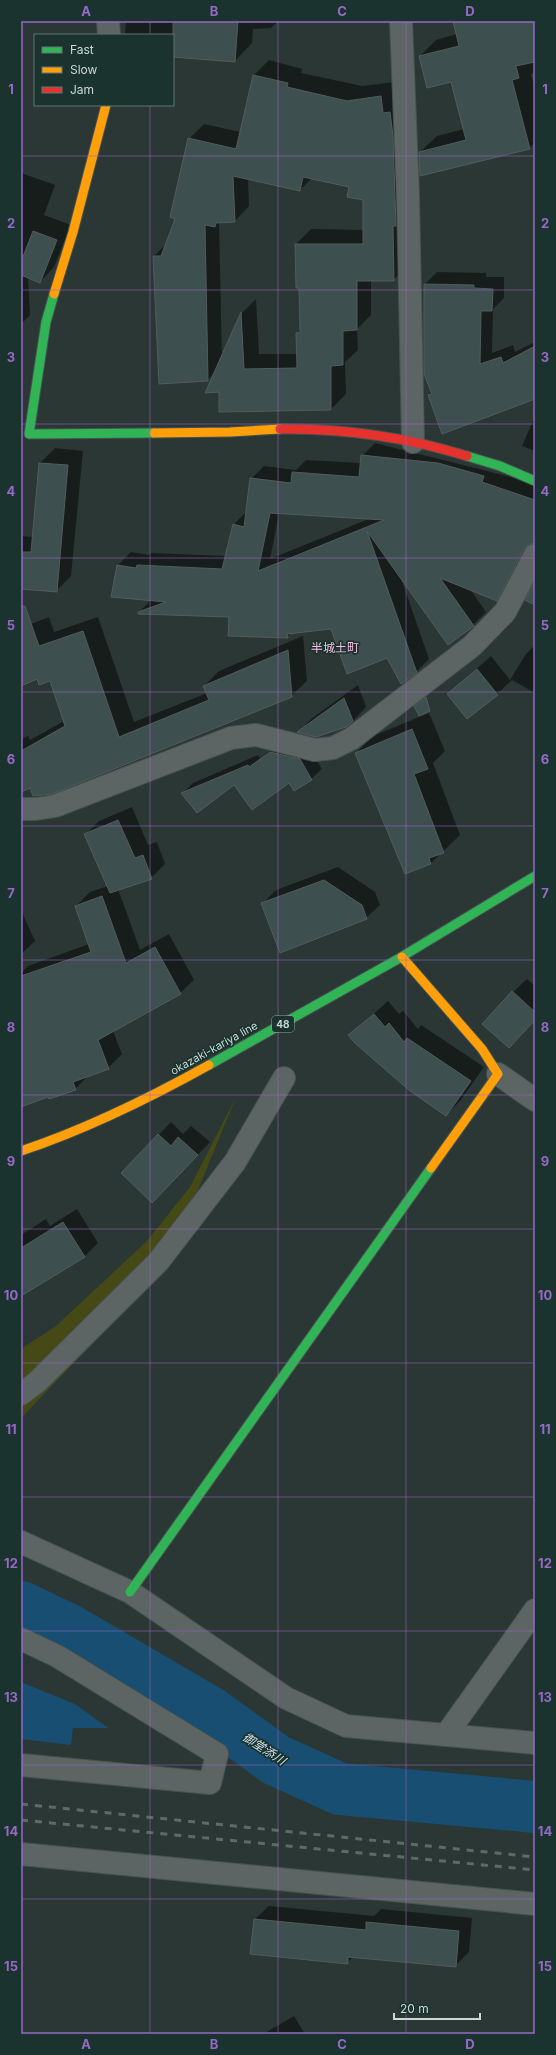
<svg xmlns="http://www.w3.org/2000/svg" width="556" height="2055" font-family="Inter,'Noto Sans JP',sans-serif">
<rect width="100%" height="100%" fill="#2b3734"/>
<!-- green -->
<path fill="#444915" d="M236,1097L167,1266L21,1418V1349L56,1326L147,1241L190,1187Z"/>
<!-- water -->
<path fill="#174e72" d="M21,1682L75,1704L108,1728H73L71,1745L21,1739Z"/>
<!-- shadow -->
<path fill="#0007" fill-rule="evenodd" d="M126,21H278L271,28L253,29L252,43L235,61L173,56V35H125Z
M454,21H535V73L531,74L535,88V143L529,148L420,152L437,136L464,129L452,81L420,56L436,40L457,34Z
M269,60L302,69L301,73L362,86L396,82L408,266L393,280H371V315L357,329L358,350L345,362L346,394L331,409L220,410V391L215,372L207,381L154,256L166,244L177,218L189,139L204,124L240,132L254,75ZM248,178L300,190L312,178L350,187L364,199V230L311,229L296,244L300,287L301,329L297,333V354H259L256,299L242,313L222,359L219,222L235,221L249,206Z
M21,173L55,185L44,215L71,225L54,267L40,282L28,277L30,315L21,324Z
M437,272L486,273V277H504V298L493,309L492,353L513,345L515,352L535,342V398L429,396L432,392L425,284Z
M535,416V451L522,446Z
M375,443L535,483V542H533L509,587L496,600L470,589L486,612L473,625L448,643L401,578L429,659L416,672L332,628L292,632L287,637L230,616L139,612L151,600L118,565L131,552L149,555L151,553L226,556L233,525L247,511L251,479L264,466L296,470L306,460L361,463L362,456ZM279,513L371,518L270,559Z
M55,448L83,451L71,576L56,591L21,588V536L34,537L40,463Z
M49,617L54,632L98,617L134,722L207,693L204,686L219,671L303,636L307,681L291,696L21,790V740L28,736L30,740L64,721L50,680L38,678L21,685V628Z
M535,645V693L512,680L497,694L468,718L448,694L491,656L510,680L526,654Z
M358,685L366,707L353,721L299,732L311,719Z
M429,713L445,751L433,763L460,835L431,863L356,753L373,736Z
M282,742L310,749L322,769L311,779L294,790L289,782L235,784L183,793L193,783L258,755L260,758Z
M132,807L148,845L157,842L165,864L151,878L118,889L140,950L169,934L194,980L180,993L113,1031L122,1054L108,1068L89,1075L75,1089L48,1095L21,1090V973L28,966L89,944L76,906L90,892L108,886L86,834L99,821Z
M338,867L375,892L380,905L366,918L262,904L276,890Z
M21,910L35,941L21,954Z
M527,979L535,986V1020L513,992Z
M388,1001L399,1014L403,1011L418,1029L421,1025L484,1067L460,1101L446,1115L350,1035Z
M171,1122L183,1134L191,1126L210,1142L165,1189L122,1173Z
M77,1209L98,1243L85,1256L21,1295V1235L46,1219L50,1226Z
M269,1906L374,1916L381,1909L472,1918L469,1952L455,1966L354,1956L347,1963L255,1919Z
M294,2016L305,2034H263Z"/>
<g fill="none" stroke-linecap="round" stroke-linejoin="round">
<!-- river -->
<path stroke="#174e72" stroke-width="52" d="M21,1607L69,1630L211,1713L276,1760L340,1789L535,1807"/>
</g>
<!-- building -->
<path fill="#3e4f50" stroke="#525c5c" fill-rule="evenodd" d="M173,21H238L235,62L173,57Z
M453,21H535V62L516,66L519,78L512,80L530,149L420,176L419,152L466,140L451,82L427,88L419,56L459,46Z
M253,75L288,83L287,87L347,101L381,96L383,113L390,112L393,136L396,226H393L394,281H357V330L343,331V365L331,366V410L219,412V392L205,393L241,312L244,369L297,368L296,333L300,332L299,288H296L295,244H363V200L347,197L349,187L303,177L300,191L233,176L235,222L216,223L215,227L205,225L208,381L159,384L153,256H161L175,219L170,217L188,138L236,149Z
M33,231L57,240L40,283L21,275V262Z
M424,284L474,285V288L493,289L492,311H481L480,364L501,357L503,363L535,346V399L442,434L428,395L432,394L424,374Z
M361,455L438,463L484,476L482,482L535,500V543L529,544L524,549L497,601L440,578L474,626L448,645L367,531L417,673L401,684L387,658L347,674L331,629L287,634L288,638L228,636L229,617L138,614V612L166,602L111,597L117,565L136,568L137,565L222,569L233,524L244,527L250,478L291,483L292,472L359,477ZM270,513L384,520L258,571Z
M39,463L68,465L57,592L21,589V552H31Z
M535,582V605L525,600Z
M21,606H25L39,646L83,631L119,737L209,700L203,686L288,650L292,697L52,794L33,796L30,788L21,792V751L65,726L50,681L39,685L37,679L21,686Z
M477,669L498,695L467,719L447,694Z
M426,697L430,711L419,716L414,706Z
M344,698L353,721L346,727L316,737L297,732Z
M412,729L428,769L414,774L444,853L429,858L431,864L405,874L355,753Z
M270,752L300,759L312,780L294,791L289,783L252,810L234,785L197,813L181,793L248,765L249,767Z
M118,820L135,858L143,855L152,879L110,893L84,834Z
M324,880L362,905L367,919L280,953L261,903Z
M102,896L126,963L155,947L181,994L98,1040L109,1069L73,1082L76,1090L49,1099L48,1097L21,1107V976L91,952L75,906Z
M512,991L535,1012V1020L509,1048L482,1024Z
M374,1014L385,1027L389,1023L404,1042L407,1038L471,1081L446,1116L410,1091L356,1044L348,1035Z
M158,1134L171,1146L178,1137L198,1155L152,1203L121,1173Z
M63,1222L85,1257L21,1296V1248Z
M254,1919L366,1930V1922L459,1931L456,1967L348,1957V1964L250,1954Z"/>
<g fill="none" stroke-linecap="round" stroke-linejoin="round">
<!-- street casing -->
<g stroke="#475250" stroke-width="24">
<path id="street" d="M108,21L109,35
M401,21L408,196L413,442
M21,809H36L55,806L231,738L256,735L315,750L333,748L351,739L472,646L505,612L535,555
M498,1074L535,1100
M21,1394L37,1382L158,1262L235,1162L284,1078
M21,1542L130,1592L286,1698L346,1726L535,1743
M21,1639L57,1656L217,1754L210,1783L21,1765
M446,1735L535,1610
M21,1854L535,1904"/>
</g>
<!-- fast casing -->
<g stroke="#475250" stroke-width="11">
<path id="fast" d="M54,294L46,322L29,434L154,433
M467,456L500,466L535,481
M209,1065L398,959L535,876
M130,1592L431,1168"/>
</g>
<!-- slow casing -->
<g stroke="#475250" stroke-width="11">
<path id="slow" d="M54,294L73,232L106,105
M154,433L230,432L280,429
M402,957L482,1049L498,1074L431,1168
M21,1151C87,1129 148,1099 209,1065"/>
</g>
<!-- jam casing -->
<g stroke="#475250" stroke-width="11">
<path id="jam" d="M280,429C343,428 406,437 467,456"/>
</g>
<!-- street -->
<use href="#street" stroke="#5c6563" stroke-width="22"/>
<!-- fast -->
<use href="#fast" stroke="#30b455" stroke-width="9"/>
<!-- slow -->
<use href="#slow" stroke="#ff9f0a" stroke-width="9"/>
<!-- jam -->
<use href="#jam" stroke="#e5322d" stroke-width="9"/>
<!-- rail -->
<path stroke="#616967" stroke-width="3" stroke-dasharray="7 7" stroke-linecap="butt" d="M21,1804L535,1857
M21,1820L535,1870"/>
</g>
<!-- grid -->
<path fill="none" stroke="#9769c7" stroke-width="1" stroke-opacity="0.55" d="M150,21V35M278,21V2034M406,21V2034M150,105V2034M21,156H535M21,290H535M21,424H535M21,558H535M21,692H535M21,826H535M21,960H535M21,1095H535M21,1229H535M21,1363H535M21,1497H535M21,1631H535M21,1765H535M21,1899H535"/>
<g text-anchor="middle" stroke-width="3.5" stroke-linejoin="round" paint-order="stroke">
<!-- shield labels -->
<rect fill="#1a332e" stroke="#95a7a3" stroke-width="1" x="272" y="1016" width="22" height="16" rx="3"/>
<g font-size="10" font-weight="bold" fill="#cad9d5">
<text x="283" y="1028">48</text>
</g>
<!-- street labels -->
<g font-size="11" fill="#cad9d5" stroke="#1a332e">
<text transform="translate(214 1048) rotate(-29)" y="4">okazaki-kariya line</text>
</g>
<!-- neighbourhood labels -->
<g font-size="12" fill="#f7bee2" stroke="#1a332e">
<text x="335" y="652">半城土町</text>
</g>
<!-- water labels -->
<g font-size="12" font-style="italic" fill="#d0e2f1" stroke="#1a332e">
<text transform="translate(264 1749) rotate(33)" y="4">御堂添川</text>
</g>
</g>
<!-- border -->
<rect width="556" height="2055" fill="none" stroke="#1a332e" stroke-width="44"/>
<!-- legend -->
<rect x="34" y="34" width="140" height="72" fill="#1a332e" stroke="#607571"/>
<rect x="42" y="47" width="20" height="6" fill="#30b455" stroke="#607571"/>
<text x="70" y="54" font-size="12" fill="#cad9d5">Fast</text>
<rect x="42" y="67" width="20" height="6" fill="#ff9f0a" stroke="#607571"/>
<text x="70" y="74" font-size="12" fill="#cad9d5">Slow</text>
<rect x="42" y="87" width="20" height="6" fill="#e5322d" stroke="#607571"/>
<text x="70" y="94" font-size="12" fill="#cad9d5">Jam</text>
<!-- scale -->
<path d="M394 2013v6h86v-6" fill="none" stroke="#cad9d5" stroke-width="2"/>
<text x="400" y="2013" font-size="12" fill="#cad9d5" stroke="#1a332e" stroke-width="3" paint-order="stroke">20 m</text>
<rect x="22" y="22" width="512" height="2011" fill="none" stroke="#9769c7" stroke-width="1.5"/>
<g font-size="13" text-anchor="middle" font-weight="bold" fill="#9769c7">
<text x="86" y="16">A</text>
<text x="214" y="16">B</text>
<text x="342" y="16">C</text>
<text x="470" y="16">D</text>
<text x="11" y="94">1</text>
<text x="545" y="94">1</text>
<text x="11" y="228">2</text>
<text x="545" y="228">2</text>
<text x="11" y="362">3</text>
<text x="545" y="362">3</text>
<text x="11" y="496">4</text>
<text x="545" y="496">4</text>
<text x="11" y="630">5</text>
<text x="545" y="630">5</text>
<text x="11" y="764">6</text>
<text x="545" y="764">6</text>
<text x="11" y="898">7</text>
<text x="545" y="898">7</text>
<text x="11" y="1032">8</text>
<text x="545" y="1032">8</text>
<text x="11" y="1166">9</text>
<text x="545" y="1166">9</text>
<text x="11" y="1300">10</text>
<text x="545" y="1300">10</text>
<text x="11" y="1434">11</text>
<text x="545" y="1434">11</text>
<text x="11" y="1568">12</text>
<text x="545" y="1568">12</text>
<text x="11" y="1702">13</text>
<text x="545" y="1702">13</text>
<text x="11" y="1836">14</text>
<text x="545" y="1836">14</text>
<text x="11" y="1971">15</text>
<text x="545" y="1971">15</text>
<text x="86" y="2049">A</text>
<text x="214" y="2049">B</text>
<text x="342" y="2049">C</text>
<text x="470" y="2049">D</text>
</g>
</svg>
